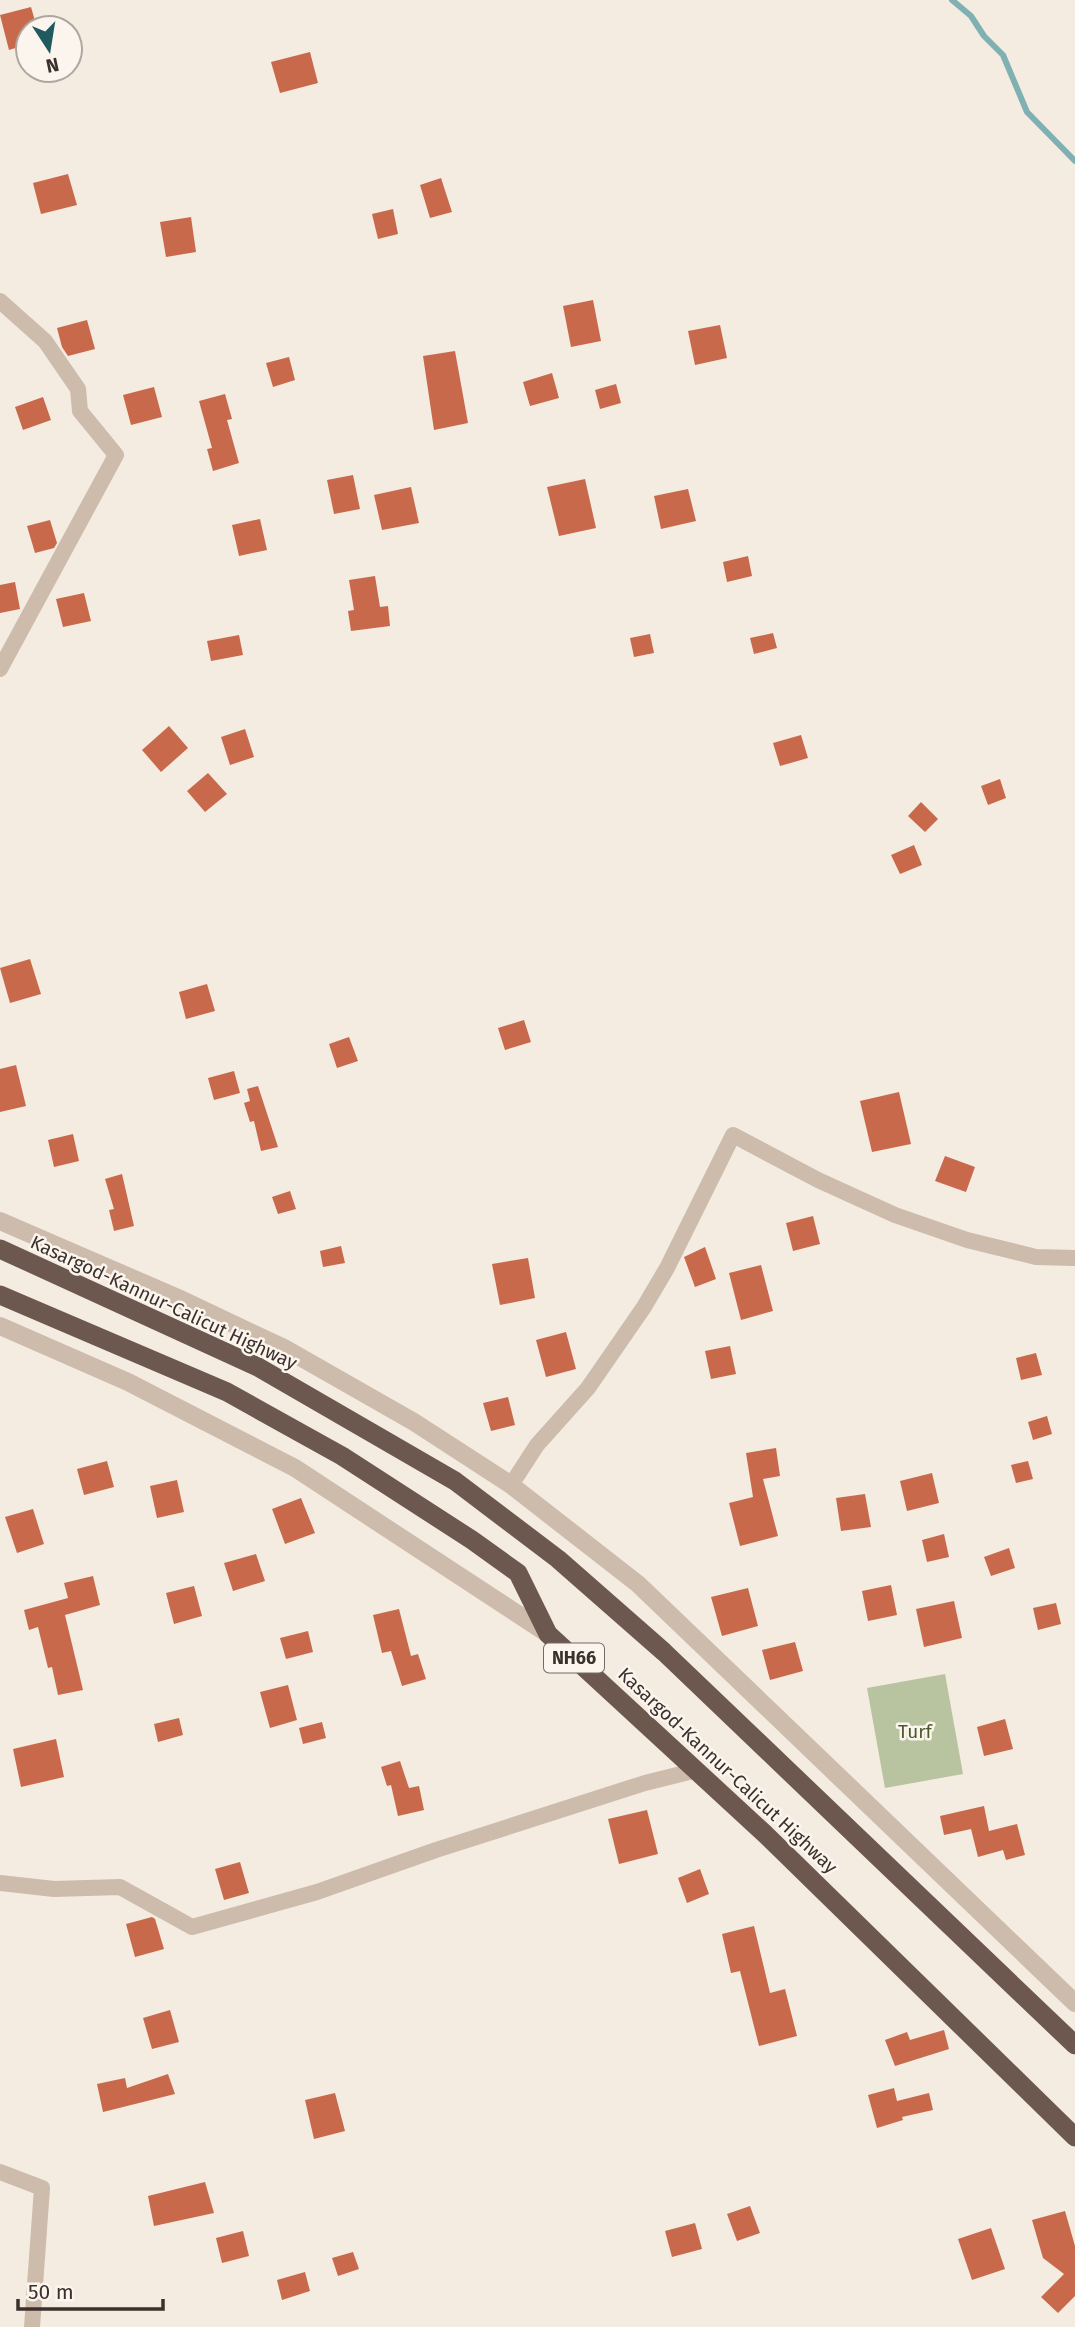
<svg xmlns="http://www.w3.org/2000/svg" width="1075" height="2327" font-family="'Fira Sans',sans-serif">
<rect width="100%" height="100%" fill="#f4ebe1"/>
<!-- green -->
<path fill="#b8c4a0" d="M945,1674L963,1774L885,1788L867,1688Z"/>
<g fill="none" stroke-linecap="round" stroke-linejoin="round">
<!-- stream -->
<path stroke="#7fb0b2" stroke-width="6" d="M952,0L971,16L984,36L1003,55L1027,112L1075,161"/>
</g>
<!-- building -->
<path fill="#c8694b" d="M31,7L37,28H28V44L9,50L0,15Z
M310,52L318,83L280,93L271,62Z
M68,174L77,205L41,214L33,183Z
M441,178L452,212L430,218L420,185Z
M393,209L398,234L378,239L372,214Z
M191,217L196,252L166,257L160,222Z
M593,300L601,341L571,347L563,306Z
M87,320L95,349L68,356L62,347L57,328Z
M720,325L727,358L695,365L688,331Z
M455,351L468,423L434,430L423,356Z
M289,357L295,380L273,387L266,363Z
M552,373L559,398L530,406L523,382Z
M616,384L621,403L600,409L595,390Z
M154,387L162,417L131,425L123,395Z
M225,394L232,419L227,420L239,463L213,471L207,449L212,448L199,401Z
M43,397L51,420L23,430L15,407Z
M353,475L360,509L334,514L327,480Z
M585,479L596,528L559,536L547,487Z
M411,487L419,523L382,530L374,495Z
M688,489L696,521L661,529L654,496Z
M260,519L267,550L239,556L232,525Z
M50,520L57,543L54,548L35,553L27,526Z
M748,556L752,576L727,582L723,562Z
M375,576L380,607L388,606L390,626L351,631L348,611L354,610L349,580Z
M15,582L20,609L0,613V585Z
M84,593L91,621L63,627L56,599Z
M773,633L777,648L754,654L750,638Z
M650,634L654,653L634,657L630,638Z
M239,635L243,655L211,661L207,641Z
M169,726L188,748L161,772L142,750Z
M245,729L254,757L230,765L221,737Z
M801,735L808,758L780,766L773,743Z
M208,773L227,794L205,812L187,791Z
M1000,779L1006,798L988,805L981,786Z
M921,802L938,819L925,832L908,816Z
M914,845L922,865L900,874L891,855Z
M30,959L41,994L10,1003L0,968Z
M207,984L215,1011L186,1019L179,992Z
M524,1020L531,1042L505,1050L498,1028Z
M349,1037L358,1061L337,1068L329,1044Z
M16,1065L26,1106L0,1112V1069Z
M234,1071L240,1093L214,1100L208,1078Z
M258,1086L278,1147L261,1151L254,1121L250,1122L244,1103L250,1101L247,1089Z
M899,1092L911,1144L872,1152L860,1101Z
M73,1134L79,1161L54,1167L48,1140Z
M945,1156L975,1167L966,1192L935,1181Z
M122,1174L134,1226L114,1231L109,1210L114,1209L105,1179Z
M290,1191L296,1209L278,1214L272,1197Z
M813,1216L820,1244L793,1251L786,1223Z
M341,1246L345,1263L323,1267L320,1251Z
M705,1247L716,1279L695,1287L684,1257Z
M528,1258L535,1298L500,1305L492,1264Z
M761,1265L773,1311L741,1320L729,1273Z
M566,1332L576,1369L546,1377L536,1340Z
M730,1346L736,1374L711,1379L705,1351Z
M1036,1353L1042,1375L1021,1380L1016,1358Z
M508,1397L515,1425L491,1431L483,1403Z
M1047,1416L1052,1434L1033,1440L1028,1422Z
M776,1448L780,1476L763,1479L778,1536L740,1546L729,1503L753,1497L746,1453Z
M107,1461L114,1487L84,1495L77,1469Z
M1028,1461L1033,1479L1016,1483L1011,1465Z
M932,1473L939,1503L907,1511L900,1481Z
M177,1480L184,1512L157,1518L150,1486Z
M865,1494L871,1527L841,1531L836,1498Z
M301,1498L315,1533L285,1544L272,1509Z
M33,1509L44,1544L17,1553L5,1517Z
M944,1534L949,1557L927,1562L922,1540Z
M1009,1548L1015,1568L991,1576L984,1557Z
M256,1554L265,1581L233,1591L224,1563Z
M93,1576L100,1605L65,1615L83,1690L58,1695L52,1667L48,1668L38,1627L29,1630L24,1610L68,1598L64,1583Z
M891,1585L897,1615L868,1621L862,1591Z
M194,1586L202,1616L174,1624L166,1593Z
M748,1588L758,1626L722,1636L711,1597Z
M954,1601L962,1638L924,1647L916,1609Z
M1056,1603L1061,1624L1038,1630L1033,1608Z
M399,1609L411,1656L418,1654L426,1679L402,1686L391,1651L382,1653L373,1615Z
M308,1631L313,1652L286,1659L280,1638Z
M795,1642L803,1671L770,1680L762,1650Z
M288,1685L297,1720L270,1728L260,1692Z
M179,1718L183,1735L158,1742L154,1724Z
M1005,1719L1013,1749L984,1756L977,1727Z
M322,1722L326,1738L303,1744L299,1728Z
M56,1739L64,1777L21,1787L13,1749Z
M400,1761L409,1788L419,1786L424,1810L398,1816L391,1785L387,1786L381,1767Z
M984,1806L989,1831L1017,1824L1025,1855L1006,1860L1003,1850L978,1857L971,1829L944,1835L940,1816Z
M647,1810L658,1854L619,1864L608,1819Z
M240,1862L249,1893L224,1900L215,1869Z
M700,1869L709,1894L687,1903L678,1878Z
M152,1917L155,1919L164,1949L135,1957L126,1924Z
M754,1926L770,1993L785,1989L797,2036L759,2046L740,1971L731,1973L722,1934Z
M170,2010L179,2042L152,2049L143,2018Z
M944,2030L949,2049L895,2066L885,2040L907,2032L910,2040Z
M168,2074L175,2094L103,2112L97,2084L125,2078L127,2088Z
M894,2088L897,2101L929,2093L933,2110L902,2117L903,2120L877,2128L868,2095Z
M335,2093L345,2131L314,2139L305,2100Z
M205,2182L214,2213L154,2226L148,2196Z
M750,2206L760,2233L737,2241L727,2214Z
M1065,2211L1075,2246V2296L1058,2313L1041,2297L1064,2274L1043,2258L1032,2220Z
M695,2223L702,2249L672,2257L665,2231Z
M991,2228L1005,2269L972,2280L958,2239Z
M243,2231L249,2256L222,2263L216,2238Z
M353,2252L359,2269L338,2276L332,2258Z
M305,2272L310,2291L282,2300L277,2280Z"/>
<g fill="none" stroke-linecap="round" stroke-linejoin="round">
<!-- minor -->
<path stroke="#cdbbac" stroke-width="16" d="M0,301L45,341L78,389L80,411L116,455L0,669
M511,1485L537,1445L588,1388L644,1307L667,1268L733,1135L818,1180L895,1215L967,1240L1036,1257L1075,1258
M0,1883L54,1889L120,1887L192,1927L317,1892L436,1850L645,1783L697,1770
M0,2172L42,2188L32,2327"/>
<!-- tertiary -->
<path stroke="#cdbbac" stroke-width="18" d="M0,1221L178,1298L286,1349L414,1422L511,1485L638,1584L1075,2003
M0,1326L128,1382L295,1468L548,1634"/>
<!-- trunk -->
<path stroke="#6c584f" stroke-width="19" d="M0,1249L258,1367L455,1481L558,1559L664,1652L1075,2045
M0,1295L227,1392L342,1456L472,1540L518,1573L548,1634L765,1834L1075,2137"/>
</g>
<g text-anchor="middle" stroke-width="5" stroke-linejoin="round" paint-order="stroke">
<!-- shield labels -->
<rect fill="#fbf5ee" stroke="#756b66" stroke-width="2" x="544" y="1643.5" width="60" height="29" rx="5"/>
<g font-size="18" font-weight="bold" fill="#3b302b">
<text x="574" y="1664">NH66</text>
</g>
<!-- street labels -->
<g font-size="19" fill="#3b302b" stroke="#fbf5ee">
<text transform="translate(164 1302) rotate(25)" y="7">Kasargod-Kannur-Calicut Highway</text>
<text transform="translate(728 1770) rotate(43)" y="7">Kasargod-Kannur-Calicut Highway</text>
</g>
<!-- park labels -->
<g font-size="19" fill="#4a5a2e" stroke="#fbf5ee">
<text x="915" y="1738">Turf</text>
</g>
</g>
<!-- north arrow -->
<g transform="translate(49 49) rotate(168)"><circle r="33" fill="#fbf5ee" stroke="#aea6a0" stroke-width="2"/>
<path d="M0-5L12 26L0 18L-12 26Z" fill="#1f5a5e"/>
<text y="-10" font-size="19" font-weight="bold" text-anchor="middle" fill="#3b302b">N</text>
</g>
<!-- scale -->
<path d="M18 2299v10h145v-10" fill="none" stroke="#3b302b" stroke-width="3.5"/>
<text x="28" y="2299" font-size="21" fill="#3b302b" stroke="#fbf5ee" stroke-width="5" paint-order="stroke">50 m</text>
</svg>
